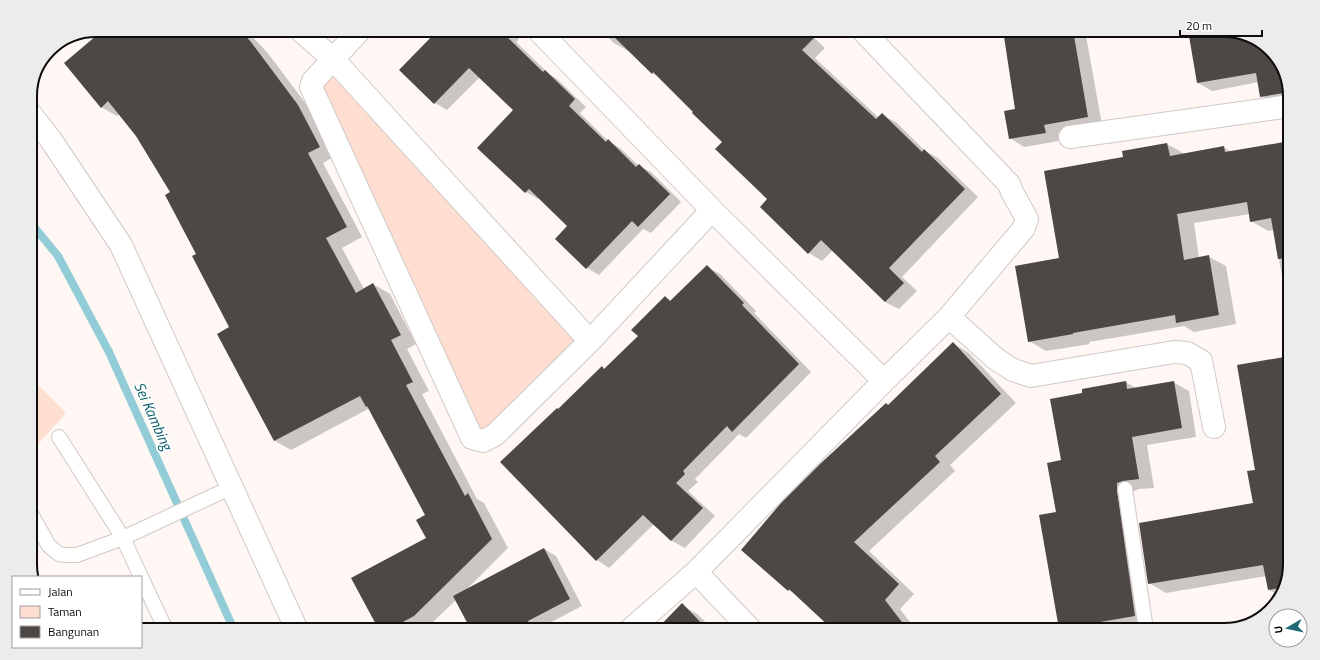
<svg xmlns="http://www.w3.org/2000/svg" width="1320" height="660" font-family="'Titillium Web',sans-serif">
<rect width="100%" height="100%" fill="#fef7f4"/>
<!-- green -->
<path fill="#ffded2" d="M334,62L581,340L479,437L316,81Z
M30,377L66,413L30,453Z"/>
<!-- shadow -->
<path fill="#0003" d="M105,30H246L267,52L315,116L335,156L323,163L362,237L342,248L364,289L373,284L390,294L416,344L407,349L429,391L422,394L477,499L484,503L508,548L467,589L544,549L556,556L582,606L540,628L541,630H472L456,600L430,625L425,628L426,630H380L427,538L426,515L370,408L291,450L275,441L231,328L197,254L172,192L136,136L120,114L117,116L101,107Z
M437,30H509L519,39L516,42L549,74L557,79L586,107L580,113L608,141L620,148L639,166L651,172L681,202L651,233L643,229L599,275L587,268L568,226L539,198L538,199L526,192L478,148L514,110L480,77L447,110L435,103L438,31Z
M600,30H806L825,48L815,58L879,118L882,115L896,122L925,151L938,158L978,197L902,277L917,291L899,309L885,302L833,250L822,261L809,253L723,142L659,77L652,73L629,50L628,51L614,43Z
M992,30H1085L1102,125L1058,133L1059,141L1024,147L1010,138L1017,110L1005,38Z
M1189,30H1224L1253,37L1279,59L1290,92V102L1275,104L1261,96L1259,82L1212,91L1198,83Z
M1290,142V323L1274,230L1268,231L1251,221L1250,214L1194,223L1199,258L1209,257L1226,266L1236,324L1194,332L1184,326L1089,342L1090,344L1046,351L1029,341L1060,259L1124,158L1167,144L1185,154L1224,147L1231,152Z
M707,267L720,274L756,311L754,313L811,372L746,438L739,434L695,479L698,482L688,491L715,516L685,548L672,541L654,524L609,568L597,560L559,410L602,368L605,370L639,336L665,297L672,301Z
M954,344L969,353L1016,403L950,465L955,471L869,551L914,594L900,609L916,630H835L796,594L788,590L888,405Z
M1290,357V564L1283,593L1281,596L1269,590L1266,576L1166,593L1149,583L1254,504L1256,470Z
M1126,382L1136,388L1173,382L1189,391L1196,437L1147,445L1154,488L1139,489L1132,492L1150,625L1119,630H1062L1060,629L1062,461L1084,394Z
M682,605L697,614L714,630H657Z"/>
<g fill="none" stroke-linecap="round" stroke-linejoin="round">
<!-- stream -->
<path stroke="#92ccd7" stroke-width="8" d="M30,222L58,256L109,352L234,630"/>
</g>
<!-- building -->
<path fill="#4d4745" d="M103,30H240L251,42L298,105L320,147L308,153L347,227L326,238L356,293L373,283L401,335L391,340L413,382L406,385L465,496L468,493L492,539L414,616L388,630H379L351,578L426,538L416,520L425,515L367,406L366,407L360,396L274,441L217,334L229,327L192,256L196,254L165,195L170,192L136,136L108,101L101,108L64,63Z
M438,30H500L543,72L545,70L575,99L569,106L606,142L608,139L636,167L639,164L670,194L638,227L632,221L586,269L555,239L567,226L529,189L525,193L477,148L513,110L469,68L434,104L399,70Z
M607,30H822L802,50L876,119L882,113L922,152L924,149L965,189L889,268L904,283L885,302L821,240L808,254L760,207L767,199L715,149L722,142L692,113L693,112L653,72L652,74Z
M1003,30H1073L1088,117L1044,125L1046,133L1009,139L1004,111L1015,109Z
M1188,30H1224L1253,37L1279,59L1290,92L1260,97L1256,73L1197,83Z
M1290,141V258L1278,259L1271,218L1250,222L1247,202L1177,214L1184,260L1209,255L1219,315L1176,323L1175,315L1073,333V334L1028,342L1015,266L1059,258L1044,171L1123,157L1122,151L1167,143L1170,156L1224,146L1225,152Z
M707,265L744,303L742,305L799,364L732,432L727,426L683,471L685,474L676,483L703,508L671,541L643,515L596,561L500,462L557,408L558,409L602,366L604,369L638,336L631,330L665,296L670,301Z
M953,342L1001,394L935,456L940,462L854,542L899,584L885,600L908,630H833L789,589L788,591L741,550L781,503L820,464L886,403L888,405Z
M1290,356V564L1285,587L1268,590L1263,565L1148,584L1139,523L1253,503L1247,471L1255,470L1237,365Z
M1126,381L1127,389L1174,381L1182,428L1132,437L1139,479L1123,481L1117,483V490L1135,616L1059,629L1039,515L1056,512L1047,463L1061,460L1050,399L1082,393V389Z
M544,548L570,599L528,621L533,630H471L453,596Z
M682,603L708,630H656Z"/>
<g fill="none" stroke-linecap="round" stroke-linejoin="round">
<!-- service casing -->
<g stroke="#d0c9c6" stroke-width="16">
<path id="service" d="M59,437L123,538L141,577
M1125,489L1146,630
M30,512L49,546L59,554L66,555H77L123,538L232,487
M141,577L166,630"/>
</g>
<!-- minor casing -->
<g stroke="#d0c9c6" stroke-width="24">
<path id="minor" d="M300,30L333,59L590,341
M360,30L313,81L311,87L472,438L483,441L495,435L590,341L712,210
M538,30L712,210L884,381
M30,113L51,140L121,245L297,630
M1070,137L1290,106
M949,317L996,359L1013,370L1031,376L1174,352L1187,353L1201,361L1214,427
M696,572L751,630
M630,630L696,572L884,381L949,317L1024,228L1027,219L1012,192L1009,184L862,30"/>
</g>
<!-- service -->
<use href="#service" stroke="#fff" stroke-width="14"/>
<!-- minor -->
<use href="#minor" stroke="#fff" stroke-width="22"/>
</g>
<g text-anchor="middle" stroke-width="4" stroke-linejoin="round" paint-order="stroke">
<!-- water labels -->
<g font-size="15" font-style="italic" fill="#045a67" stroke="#fff">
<text transform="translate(153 416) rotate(66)" y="5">Sei Kambing</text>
</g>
</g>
<!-- crop -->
<path d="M0 0H1320V660H0ZM96 37H1224A59 59 0 0 1 1283 96V564A59 59 0 0 1 1224 623H96A59 59 0 0 1 37 564V96A59 59 0 0 1 96 37Z" fill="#ececec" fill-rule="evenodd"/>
<path fill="none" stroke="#0f0d0c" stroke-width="2" d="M96 37H1224A59 59 0 0 1 1283 96V564A59 59 0 0 1 1224 623H96A59 59 0 0 1 37 564V96A59 59 0 0 1 96 37Z"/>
<!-- legend -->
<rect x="12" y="576" width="130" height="72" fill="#ffffff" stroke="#9f9e9e"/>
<rect x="20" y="589" width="20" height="6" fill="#ffffff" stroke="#9f9e9e"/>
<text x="48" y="596" font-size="12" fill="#0f0d0c">Jalan</text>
<rect x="20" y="606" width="20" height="12" fill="#ffded2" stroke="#9f9e9e"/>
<text x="48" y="616" font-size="12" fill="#0f0d0c">Taman</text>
<rect x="20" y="626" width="20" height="12" fill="#4d4745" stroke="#9f9e9e"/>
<text x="48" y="636" font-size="12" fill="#0f0d0c">Bangunan</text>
<!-- north arrow -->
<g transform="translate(1288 628) rotate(261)"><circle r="19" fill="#ffffff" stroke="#9f9e9e"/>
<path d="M0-3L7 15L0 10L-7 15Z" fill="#1f6875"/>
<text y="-6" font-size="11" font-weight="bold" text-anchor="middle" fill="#0f0d0c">U</text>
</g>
<!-- scale -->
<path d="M1180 30v6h82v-6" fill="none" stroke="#0f0d0c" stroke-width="2"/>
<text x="1186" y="30" font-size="12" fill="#0f0d0c" stroke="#ffffff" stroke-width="3" paint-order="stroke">20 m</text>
</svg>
